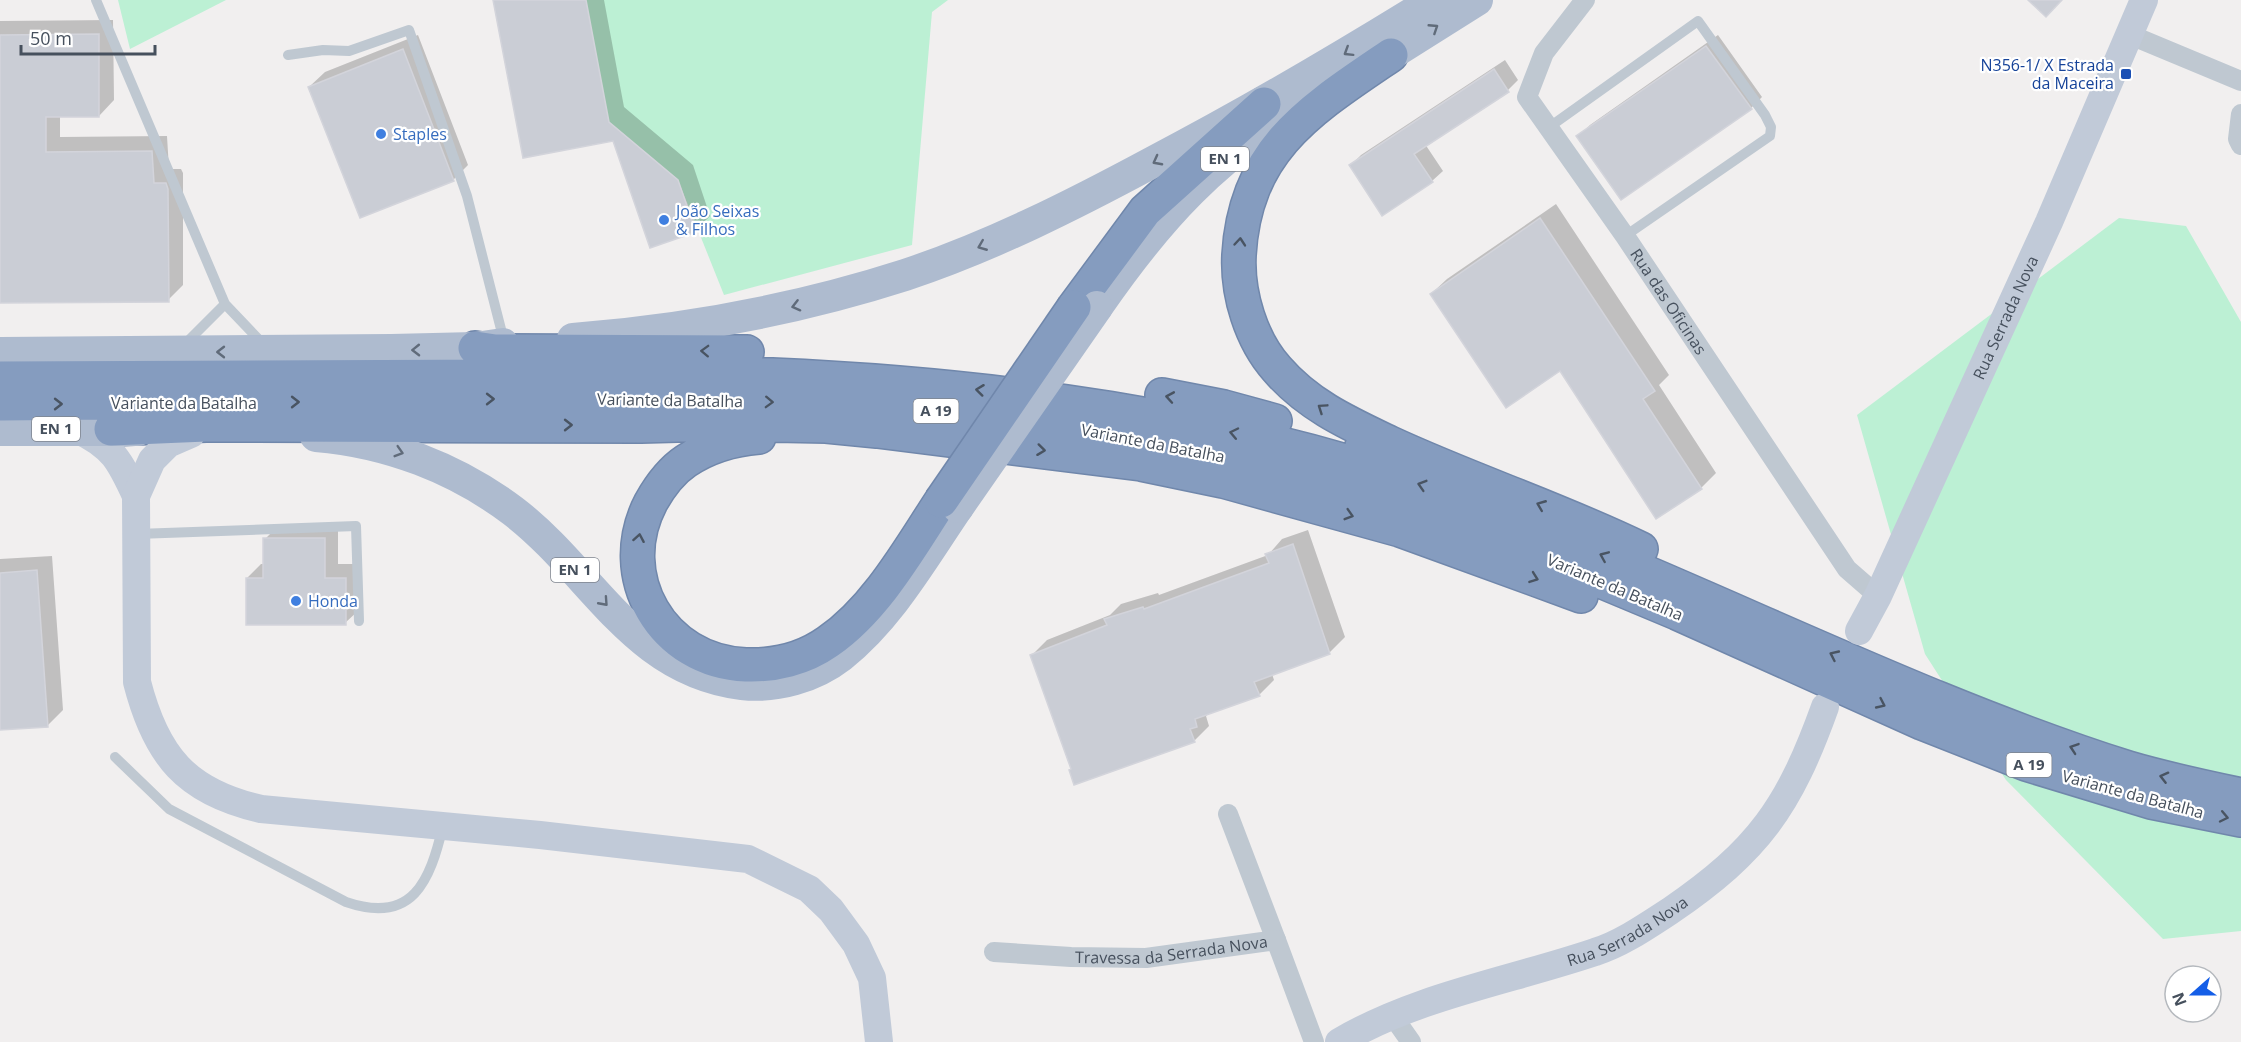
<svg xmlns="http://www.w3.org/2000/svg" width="2241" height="1042" font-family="'Open Sans',sans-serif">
<rect width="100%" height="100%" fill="#f1efef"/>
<!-- green -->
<path fill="#bcf0d4" d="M118,0H226L130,49Z
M586,0H948L932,12L912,245L724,295L678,180L609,122Z
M2119,218L2186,226L2241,322V931L2163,939L2006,780L1925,654L1857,415Z"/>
<!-- shadow -->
<path fill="#0003" d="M495,0H604L624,107L693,165L710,216L695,231Z
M113,20L114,100L99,116H60V137L167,136L169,169H181L183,173V285L168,300L0,301V21Z
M418,35L468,165L453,180L309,87L325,72Z
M1718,35L1762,97L1751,108L1578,137L1590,125Z
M1505,60L1518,80L1508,90L1425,144L1443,171L1432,181L1351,165L1361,155Z
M1556,204L1669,375L1659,385L1716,473L1701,488L1560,369L1431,294L1447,279Z
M279,525H338V564H359V610L345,623L247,578L261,564H265V539Z
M1308,530L1345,637L1330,652L1272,674L1274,680L1259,695L1210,712L1206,716L1209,726L1194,741L1073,769L1032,655L1047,640L1110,615L1121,604L1158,593L1159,595L1268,555L1282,539Z
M52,556L63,710L48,725L0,729V559Z"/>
<!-- building -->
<path fill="#cacdd5" stroke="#d3d4db" stroke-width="1.5" d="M493,0H586L609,122L678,180L696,232L650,248L613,141L523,158Z
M2028,0H2062L2046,17Z
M99,34V117H46V152L152,151L154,183H166L168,189L169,302L0,303V35Z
M1706,46L1752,109L1621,200L1576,136Z
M403,49L454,181L360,218L308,87Z
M1494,69L1509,92L1414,154L1433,182L1382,216L1349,165Z
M1540,218L1655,391L1643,399L1702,489L1656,519L1560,371L1506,408L1430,294Z
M263,538H325V578H346V625H246V578H263Z
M1293,544L1330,654L1254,682L1260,696L1195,719L1197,727L1190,729L1195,742L1074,785L1069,770L1071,769L1030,655L1107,625L1104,619L1143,607L1144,609L1269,563L1265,554Z
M37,570L48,727L0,730V573Z"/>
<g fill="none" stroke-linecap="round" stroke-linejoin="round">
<!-- highway casing -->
<g stroke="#7087ab" stroke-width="36">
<path id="highway" d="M1391,55C1310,110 1245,149 1239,255C1237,294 1251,340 1277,369C1308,405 1348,423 1390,443C1472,481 1559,509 1641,549
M1074,307L1145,211L1264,104
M475,348L495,351L747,352
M0,378L772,375C998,385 1226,416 1440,491C1674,573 1892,693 2128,768C2165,779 2203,787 2241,795
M1162,395L1224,407L1275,421
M0,404L595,398L821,403L959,413L1166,444L1222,455L1422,511L1543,557L1677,613L1922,723L2026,764L2151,802L2241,820
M111,429L206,425L641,426L714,424L826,426L877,431L1141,464L1223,481L1400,530L1581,596
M759,437C734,439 707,447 686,461C671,471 660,486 651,502C612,576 662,662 746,665C774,666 804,659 828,642C876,609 909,550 941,501
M1362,446L1431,462"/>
</g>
<!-- lane -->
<path stroke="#bfc8d1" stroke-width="10" d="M96,0L225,304L264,345
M288,55L323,50L349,51L409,30L467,196L504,341
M1548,128L1698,21L1765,115L1771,127L1770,136L1625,236
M185,344L225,304
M137,534L356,526L359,621
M115,757L169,809L346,902C413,925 430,881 443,826"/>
<!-- street -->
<g stroke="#bfc8d1" stroke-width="20">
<path id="s1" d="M1585,0L1544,53L1527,97L1625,236L1847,569L1878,596"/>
<path d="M2128,34L2241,81"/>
<path d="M2241,114L2238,139L2241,145"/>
<path d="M1228,814L1276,940"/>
<path id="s2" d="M994,952L1071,957L1146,958L1276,940L1314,1042"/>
<path d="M1392,1015L1411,1042"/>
</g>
<!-- secondary -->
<g stroke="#c1cad8" stroke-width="28">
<path d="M76,429C113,446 120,461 136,496"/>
<path d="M191,434L168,444L152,460L136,496L137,682C156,756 186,792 261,809L540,835L748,859L809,889L831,910L856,944L872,978L879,1042"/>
<path id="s3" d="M1859,631L1878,596L2049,222L2144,0"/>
<path id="s4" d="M1339,1042C1417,996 1509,981 1595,952C1621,944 1647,926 1670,911C1759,850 1789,807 1825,707"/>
</g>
<!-- primary -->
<path stroke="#aebbcf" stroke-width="32" d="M1369,68L1477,0
M1097,307C1157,220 1216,154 1310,101
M573,339C687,330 796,310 905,275C992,246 1073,205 1153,162C1249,112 1342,57 1434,0
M0,353L391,350L475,348L503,344
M0,430H138
M316,436C388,442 456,468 513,511C592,571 633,671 742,684C776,688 814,677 841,656C890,617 923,558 958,507"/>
<!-- highway -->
<use href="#highway" stroke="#859cbf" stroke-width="33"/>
<!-- highway-bridge casing -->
<g stroke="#7087ab" stroke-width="36" stroke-linecap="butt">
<path id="highway-bridge" d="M941,501L1074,307"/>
</g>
<!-- primary-bridge -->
<path stroke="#aebbcf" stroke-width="32" d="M958,507L1097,307"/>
<!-- highway-bridge -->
<use href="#highway-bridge" stroke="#859cbf" stroke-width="33"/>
</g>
<!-- one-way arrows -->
<defs><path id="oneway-chevron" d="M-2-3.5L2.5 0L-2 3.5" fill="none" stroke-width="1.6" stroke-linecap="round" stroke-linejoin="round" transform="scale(1.5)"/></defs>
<g stroke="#606b7a">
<use href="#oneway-chevron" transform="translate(1434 28) rotate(-33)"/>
<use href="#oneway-chevron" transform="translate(1348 52) rotate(148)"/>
<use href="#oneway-chevron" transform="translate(1157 161) rotate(152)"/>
<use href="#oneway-chevron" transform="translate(982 246) rotate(158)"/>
<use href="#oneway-chevron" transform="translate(796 306) rotate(166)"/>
<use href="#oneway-chevron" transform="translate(416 350) rotate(179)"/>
<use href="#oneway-chevron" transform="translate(221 352) rotate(180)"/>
<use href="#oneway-chevron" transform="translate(399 452) rotate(17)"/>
<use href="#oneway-chevron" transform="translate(604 602) rotate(48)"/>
</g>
<g stroke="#495462">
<use href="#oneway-chevron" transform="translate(1240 242) rotate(-85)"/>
<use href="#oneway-chevron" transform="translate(705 351) rotate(-178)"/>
<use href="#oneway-chevron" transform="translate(980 390) rotate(-173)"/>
<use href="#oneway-chevron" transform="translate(1170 397) rotate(-170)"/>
<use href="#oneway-chevron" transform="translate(490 399)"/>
<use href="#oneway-chevron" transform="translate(295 402)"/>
<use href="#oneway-chevron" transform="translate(769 402) rotate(2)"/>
<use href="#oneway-chevron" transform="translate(58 404)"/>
<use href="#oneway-chevron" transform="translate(1322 408) rotate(-146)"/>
<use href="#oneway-chevron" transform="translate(568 425)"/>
<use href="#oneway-chevron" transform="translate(1234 433) rotate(-168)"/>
<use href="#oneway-chevron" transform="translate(1041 450) rotate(7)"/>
<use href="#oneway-chevron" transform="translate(1422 485) rotate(-163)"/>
<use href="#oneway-chevron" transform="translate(1541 505) rotate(-158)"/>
<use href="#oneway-chevron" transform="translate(1349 515) rotate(17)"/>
<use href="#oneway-chevron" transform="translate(639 538) rotate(-80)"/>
<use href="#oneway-chevron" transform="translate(1604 556) rotate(-157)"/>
<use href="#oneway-chevron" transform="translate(1534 578) rotate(20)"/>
<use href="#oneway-chevron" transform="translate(1834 655) rotate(-155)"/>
<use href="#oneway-chevron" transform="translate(1881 704) rotate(25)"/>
<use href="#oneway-chevron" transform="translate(2074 748) rotate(-161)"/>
<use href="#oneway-chevron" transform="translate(2164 777) rotate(-166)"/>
<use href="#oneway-chevron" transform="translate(2224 817) rotate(12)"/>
</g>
<!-- markers -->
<rect fill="#1a4fb4" stroke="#fff" stroke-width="2" x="2120" y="68" width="12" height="12" rx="3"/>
<g fill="#3f7fe0" stroke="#fff" stroke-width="2">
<circle cx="381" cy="134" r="6"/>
<circle cx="664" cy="220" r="6"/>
<circle cx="296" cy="601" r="6"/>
</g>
<g text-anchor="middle" stroke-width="4.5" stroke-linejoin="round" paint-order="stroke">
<!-- shield labels -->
<g fill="#fff" stroke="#7e848e" stroke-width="1.5">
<rect x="1201" y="147" width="48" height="24" rx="4.5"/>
<rect x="913.5" y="399" width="45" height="24" rx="4.5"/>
<rect x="32" y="417" width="48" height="24" rx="4.5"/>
<rect x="551" y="558" width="48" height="24" rx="4.5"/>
<rect x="2006.5" y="753" width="45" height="24" rx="4.5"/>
</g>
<g font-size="15" font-weight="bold" fill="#46505d">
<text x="1225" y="164">EN 1</text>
<text x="936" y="416">A 19</text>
<text x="56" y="434">EN 1</text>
<text x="575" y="575">EN 1</text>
<text x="2029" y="770">A 19</text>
</g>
<!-- transit labels -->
<g font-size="16" fill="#164399" stroke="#fff" text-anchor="end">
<text x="2114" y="71">N356-1/ X Estrada<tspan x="2114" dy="18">da Maceira</tspan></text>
</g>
<!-- shop labels -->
<g font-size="16" fill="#366cbe" stroke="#fff" text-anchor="start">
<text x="393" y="140">Staples</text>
<text x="676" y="217">João Seixas<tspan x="676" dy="18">&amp; Filhos</tspan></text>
<text x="308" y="607">Honda</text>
</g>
<!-- street labels -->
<g font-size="16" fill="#46505d" stroke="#fff">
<text dy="6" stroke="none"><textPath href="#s1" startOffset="363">Rua das Oficinas</textPath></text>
<text dy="6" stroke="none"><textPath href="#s3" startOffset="346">Rua Serrada Nova</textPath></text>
<text transform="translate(670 400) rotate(1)" y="6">Variante da Batalha</text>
<text x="184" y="409">Variante da Batalha</text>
<text transform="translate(1153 443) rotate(11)" y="6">Variante da Batalha</text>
<text transform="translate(1615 587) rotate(23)" y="6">Variante da Batalha</text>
<text transform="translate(2133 794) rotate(15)" y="6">Variante da Batalha</text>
<text dy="6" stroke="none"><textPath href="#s4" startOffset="310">Rua Serrada Nova</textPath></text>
<text dy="6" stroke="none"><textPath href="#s2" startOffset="178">Travessa da Serrada Nova</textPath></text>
</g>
</g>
<!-- north arrow -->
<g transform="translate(2193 994) rotate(249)"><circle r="28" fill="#ffffff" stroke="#b5b9be" stroke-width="1.5"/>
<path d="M0-4.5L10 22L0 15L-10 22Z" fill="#145ee7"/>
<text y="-9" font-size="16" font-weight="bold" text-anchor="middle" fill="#46505d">N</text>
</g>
<!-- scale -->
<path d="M21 45v9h134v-9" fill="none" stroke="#46505d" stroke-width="3"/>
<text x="30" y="45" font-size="18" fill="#46505d" stroke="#ffffff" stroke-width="4.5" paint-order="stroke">50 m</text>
</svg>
